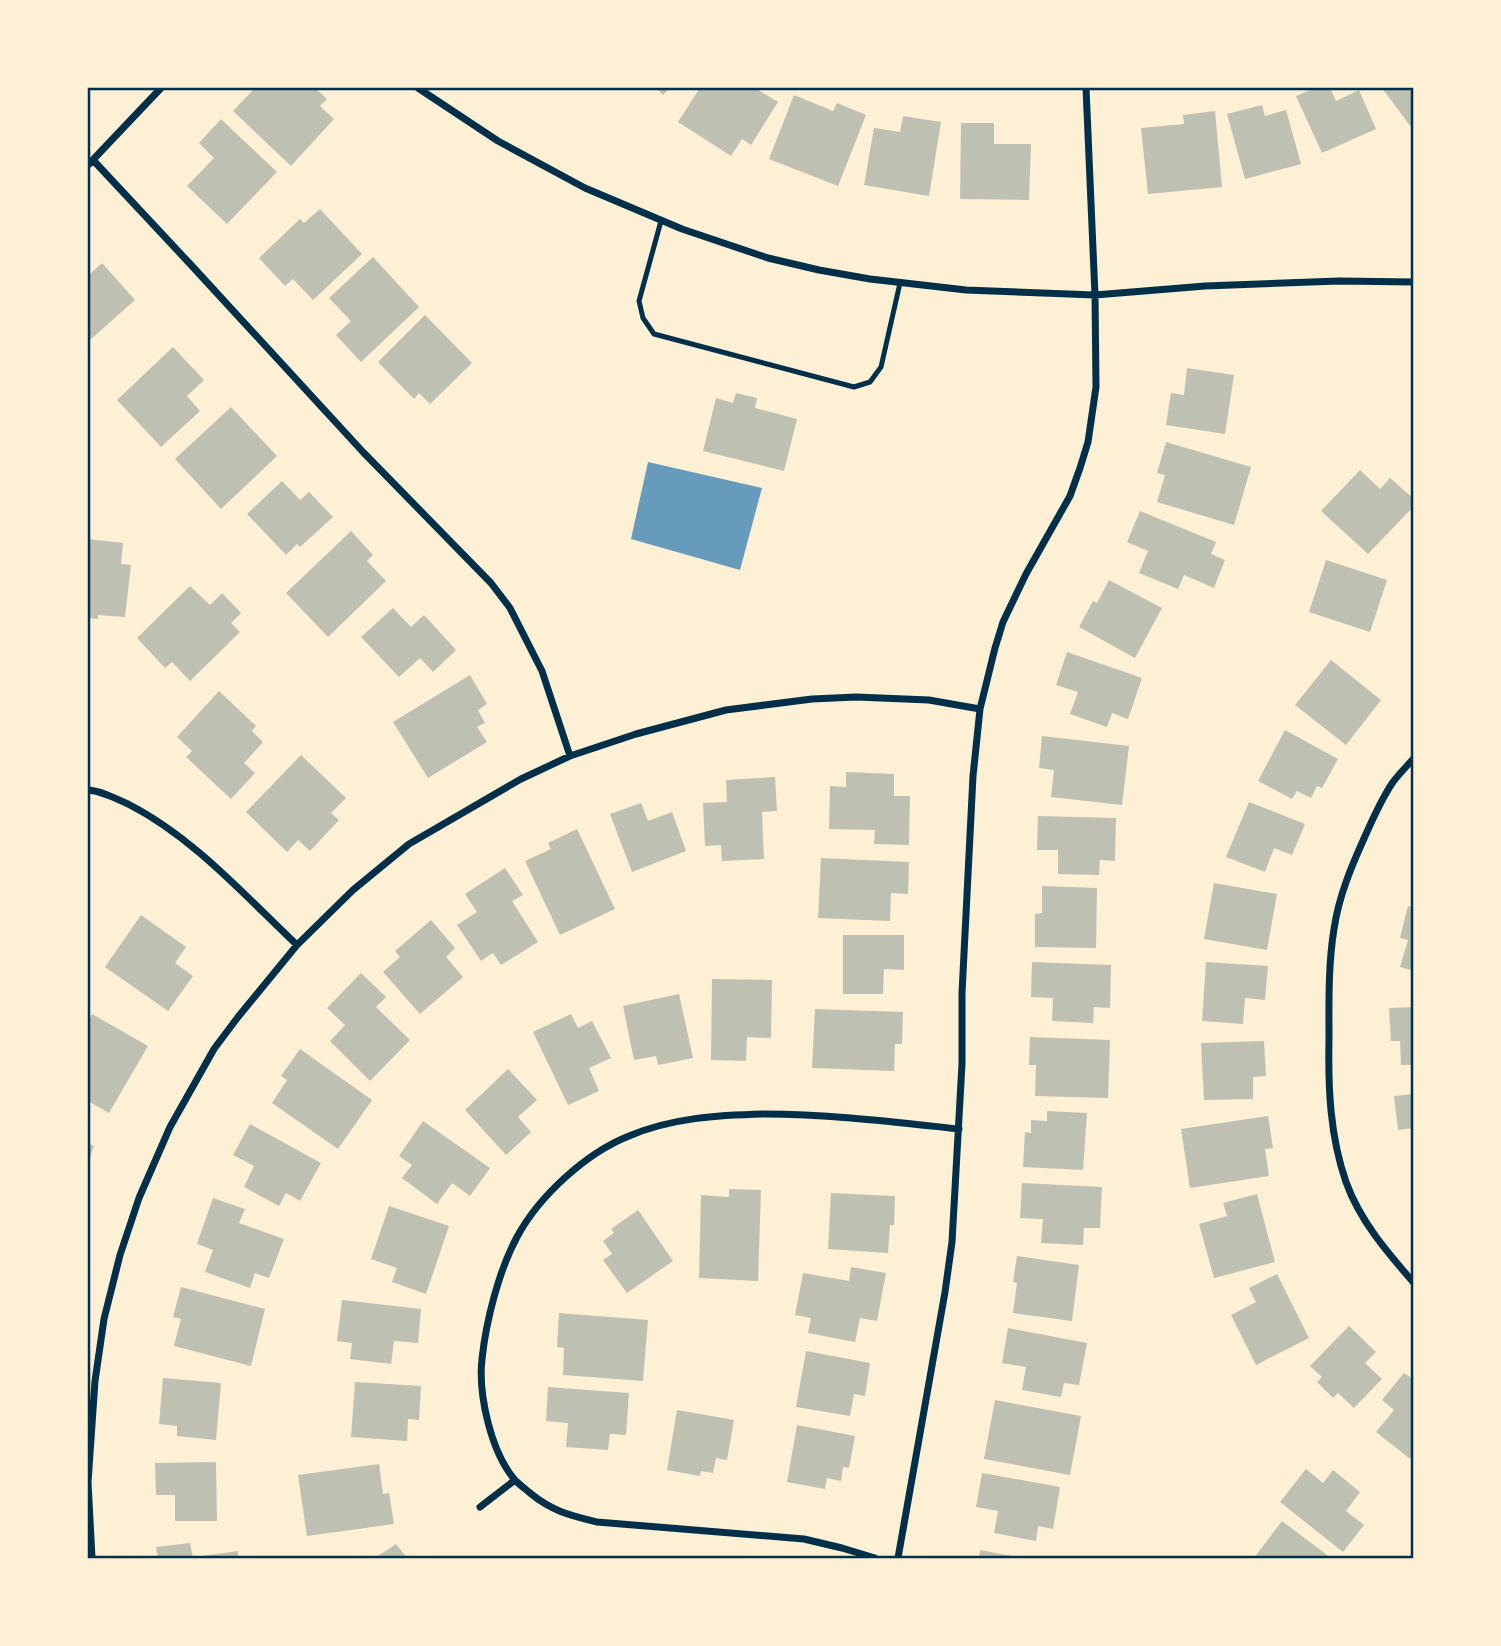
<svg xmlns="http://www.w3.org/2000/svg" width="1501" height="1646" font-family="'Source Sans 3',sans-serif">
<rect width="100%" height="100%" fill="#fdf0d5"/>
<!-- water -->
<path fill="#669bbc" d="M648,462L762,488L740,570L631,539Z"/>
<!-- building -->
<path fill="#bec0b2" d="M255,88H315L327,99L320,106L334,119L291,166L233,111Z
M656,88H670L663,95Z
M700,88H755L778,102L751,145L742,139L731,156L678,122Z
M1315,88H1330L1336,101L1359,90L1376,129L1322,153L1296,96Z
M1382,88H1414V125L1411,127Z
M794,95L833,111L837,103L866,115L838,186L769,159Z
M1262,105L1265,116L1286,110L1301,164L1245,179L1227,114Z
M1215,111L1222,187L1148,194L1141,128L1184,124L1183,115Z
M903,116L941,122L929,196L864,185L874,128L900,132Z
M221,119L277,172L227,224L187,186L214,158L199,143Z
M961,123H994V144H1031L1029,200L960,199Z
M320,209L362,254L313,300L293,279L285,286L259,258L300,219L304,223Z
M373,257L419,307L361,362L336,335L351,321L329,298Z
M102,263L135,300L90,340L88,337V276Z
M425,315L472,363L430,404L419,393L414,399L378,362Z
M173,347L204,380L187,396L200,411L161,447L117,400Z
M1187,368L1234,375L1225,434L1166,425L1171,393L1184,395Z
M736,393L757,398L755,408L797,419L784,471L703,451L716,398L733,403Z
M231,407L277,456L221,509L175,459Z
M1166,442L1251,467L1234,525L1157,502L1165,475L1157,473Z
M1360,470L1380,489L1390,478L1414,499V506L1368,554L1321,511Z
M282,481L300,500L309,492L333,517L300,547L297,544L286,555L247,514Z
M1140,511L1216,542L1211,554L1225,560L1214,588L1184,575L1178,589L1139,573L1148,551L1127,542Z
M351,531L373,555L367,561L386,581L328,637L286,593Z
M88,539L123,543L121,564L131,565L125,617L98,615V619L88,618Z
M1326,560L1387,580L1370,632L1309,612Z
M1109,580L1162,608L1135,658L1079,627L1093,601L1097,603Z
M190,586L210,605L222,593L241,613L231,623L240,632L190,681L172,662L165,668L137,638Z
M393,608L411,627L424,615L456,650L433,672L420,658L399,677L361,637Z
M1067,652L1142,678L1128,719L1112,713L1107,727L1070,714L1078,692L1056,685Z
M1331,660L1381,700L1346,745L1295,705Z
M470,675L487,704L478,710L485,723L477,727L487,742L428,778L393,722Z
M219,691L256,726L252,731L263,742L244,763L255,773L231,799L186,757L192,751L177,737Z
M1285,730L1338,759L1322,788L1317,786L1311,798L1297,791L1292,799L1258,781Z
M1042,736L1129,746L1122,805L1051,797L1054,770L1039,768Z
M301,755L346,798L331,813L339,820L310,851L298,840L287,852L246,812Z
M846,772L894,774V796H910L909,845L874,844L875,830L829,829L830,786L846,787Z
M775,777L777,811L762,812L764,859L722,861L721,845L705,846L703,803L727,802L726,780Z
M1249,802L1305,824L1292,855L1274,848L1265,872L1226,857Z
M641,803L648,821L672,812L686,851L632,872L610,814Z
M1038,816L1116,818L1115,861L1100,860L1099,875L1058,874V850H1037Z
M577,829L615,909L560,935L525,861L551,849L548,843Z
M821,858L909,862L908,894L891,893L890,921L818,918Z
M505,868L523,895L512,901L538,942L501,965L493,953L481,961L457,925L477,912L465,894Z
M1214,883L1277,894L1267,950L1204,939Z
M1042,886L1097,888L1096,948L1035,947V914L1042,913Z
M1408,906L1414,908V971L1400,967L1408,940L1400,938Z
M141,915L186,947L175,963L193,976L168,1011L105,967Z
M431,920L455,948L446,957L463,977L420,1014L383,972L400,957L395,951Z
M843,935H904V970L884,969L883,994H843Z
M1032,962L1111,965L1110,1008L1094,1007L1093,1023L1052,1021L1053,998L1031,997Z
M1206,962L1268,966L1265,1000L1245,998L1243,1024L1202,1021Z
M361,973L386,997L376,1007L410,1040L370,1081L330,1041L345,1025L327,1008Z
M712,979L772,980L771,1038L747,1037L746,1061L711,1060Z
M679,994L693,1058L658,1065L656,1056L634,1060L623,1006Z
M1414,1007V1065H1401L1400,1041H1391L1389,1008Z
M815,1009L903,1012L902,1044H895L894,1071L812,1068Z
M92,1014L148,1046L109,1113L88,1101V1023Z
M571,1014L578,1028L592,1021L611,1058L589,1068L599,1091L568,1105L533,1032Z
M1030,1037L1110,1040L1108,1098L1035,1096L1036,1065H1029Z
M1264,1041L1266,1076L1253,1077V1099L1204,1100L1201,1043Z
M300,1049L372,1100L338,1149L272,1103L287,1080L281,1076Z
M508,1069L537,1100L518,1117L531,1132L506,1155L465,1110Z
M1414,1094V1128L1398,1130L1394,1096Z
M1047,1111L1087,1113L1083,1170L1023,1167L1025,1132L1031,1133V1120L1047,1121Z
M1268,1116L1273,1148L1265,1149L1269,1176L1190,1188L1181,1129Z
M423,1121L490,1168L470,1196L452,1183L437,1204L402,1178L412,1165L399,1156Z
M250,1124L321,1163L300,1201L286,1193L279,1206L244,1187L254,1166L233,1155Z
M88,1143L94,1146L88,1163Z
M1022,1183L1102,1187L1100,1228H1084L1083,1245L1041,1243L1043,1219L1020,1218Z
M729,1189L761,1190L758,1281L699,1278L701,1195L729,1197Z
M831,1193L895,1196L894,1225H890L888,1253L828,1249Z
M1257,1194L1275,1262L1214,1278L1199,1224L1227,1216L1223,1203Z
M213,1198L245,1209L239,1223L284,1239L269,1278L255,1273L250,1288L205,1272L213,1250L197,1244Z
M389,1206L449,1226L426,1294L392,1282L397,1268L371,1259Z
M638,1210L673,1261L627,1293L603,1260L612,1254L603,1241L614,1233L611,1229Z
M1017,1256L1079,1265L1072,1321L1013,1313L1017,1283L1013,1282Z
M851,1267L886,1273L877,1321L860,1318L855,1342L808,1333L811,1318L795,1315L803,1273L849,1281Z
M1277,1274L1309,1338L1256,1365L1231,1315L1256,1302L1249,1288Z
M181,1287L265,1309L251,1366L174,1346L181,1319L173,1317Z
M342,1300L421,1309L418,1343L394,1341L391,1364L350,1359L352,1343L337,1341Z
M559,1313L648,1320L643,1381L563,1375L564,1348L557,1347Z
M1349,1326L1376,1352L1365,1363L1382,1379L1354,1408L1338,1393L1333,1398L1317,1382L1322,1377L1310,1366Z
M1008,1328L1087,1343L1079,1385L1064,1383L1061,1397L1022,1390L1026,1367L1002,1363Z
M806,1351L870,1363L865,1396L854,1394L850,1416L796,1407Z
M1404,1373L1414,1380V1462L1376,1432L1394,1410L1382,1400Z
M163,1378L221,1383L216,1440L177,1436V1426L159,1424Z
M355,1382L421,1386L419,1420L408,1419L407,1441L351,1437Z
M548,1387L629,1393L626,1435L610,1434L608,1450L566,1447L568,1423L546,1421Z
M995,1400L1081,1416L1070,1475L984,1459Z
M677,1410L734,1420L727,1460L716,1458L713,1473L701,1471L700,1476L667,1470Z
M797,1425L855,1436L849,1468L843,1467L841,1481L827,1478L825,1489L787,1482Z
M216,1462L217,1521H175V1495H156L155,1463Z
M379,1464L383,1494L389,1493L394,1524L307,1536L298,1475Z
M1306,1469L1323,1483L1333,1470L1360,1492L1346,1511L1364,1525L1343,1552L1280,1502Z
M982,1473L1060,1487L1053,1529L1038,1526L1036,1541L994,1533L998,1511L976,1507Z
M1282,1521L1331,1558H1254Z
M190,1543L193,1558H158L156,1547Z
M396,1544L407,1558H375Z
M980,1550L1017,1557V1558H979Z
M238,1551V1558H195V1557Z"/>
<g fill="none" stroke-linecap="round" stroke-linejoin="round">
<!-- service -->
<path stroke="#003049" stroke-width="5" d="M661,221L639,301L643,318L654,334L854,387L870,382L881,367L900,283"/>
<!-- minor -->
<path stroke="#003049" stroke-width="7" d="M418,88L498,141L585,188L682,229L768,258L819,270L870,279L966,290L1095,295L1205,286L1339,281L1414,282
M93,160L192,266L363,452L491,583L510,608L542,671L570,756
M88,165L161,88
M1414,758C1407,766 1399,774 1393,782C1382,798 1374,816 1366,834C1352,865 1339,895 1334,929C1328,966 1329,1003 1329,1040C1328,1088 1330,1136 1346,1182C1360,1221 1387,1252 1414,1283
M88,790C101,791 115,798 128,804C193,837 244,895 297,945
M480,1507L515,1480
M92,1558L88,1482L95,1381L104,1319L120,1255L139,1198L170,1127L214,1049L238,1017L297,945L353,890L409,844L521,779L570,756L636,734L726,710L812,699L856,697L929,700L980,709
M875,1558L842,1548L804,1539L597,1522C569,1515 552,1511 530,1493C525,1488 518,1484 514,1479C491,1451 478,1395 482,1359C486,1321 499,1270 517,1237C539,1196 586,1153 629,1136C671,1118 718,1115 764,1114C829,1114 894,1122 959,1129
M898,1558L945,1292L952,1242L962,1064V993L973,776L980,709L995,648L1003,622L1026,574L1070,496L1080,468L1088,442L1096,387L1095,295L1086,88"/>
</g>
<!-- border -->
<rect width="1501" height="1646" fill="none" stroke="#fdf0d5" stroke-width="178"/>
<rect x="89" y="89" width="1323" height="1468" fill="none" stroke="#003049" stroke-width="2.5"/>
</svg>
